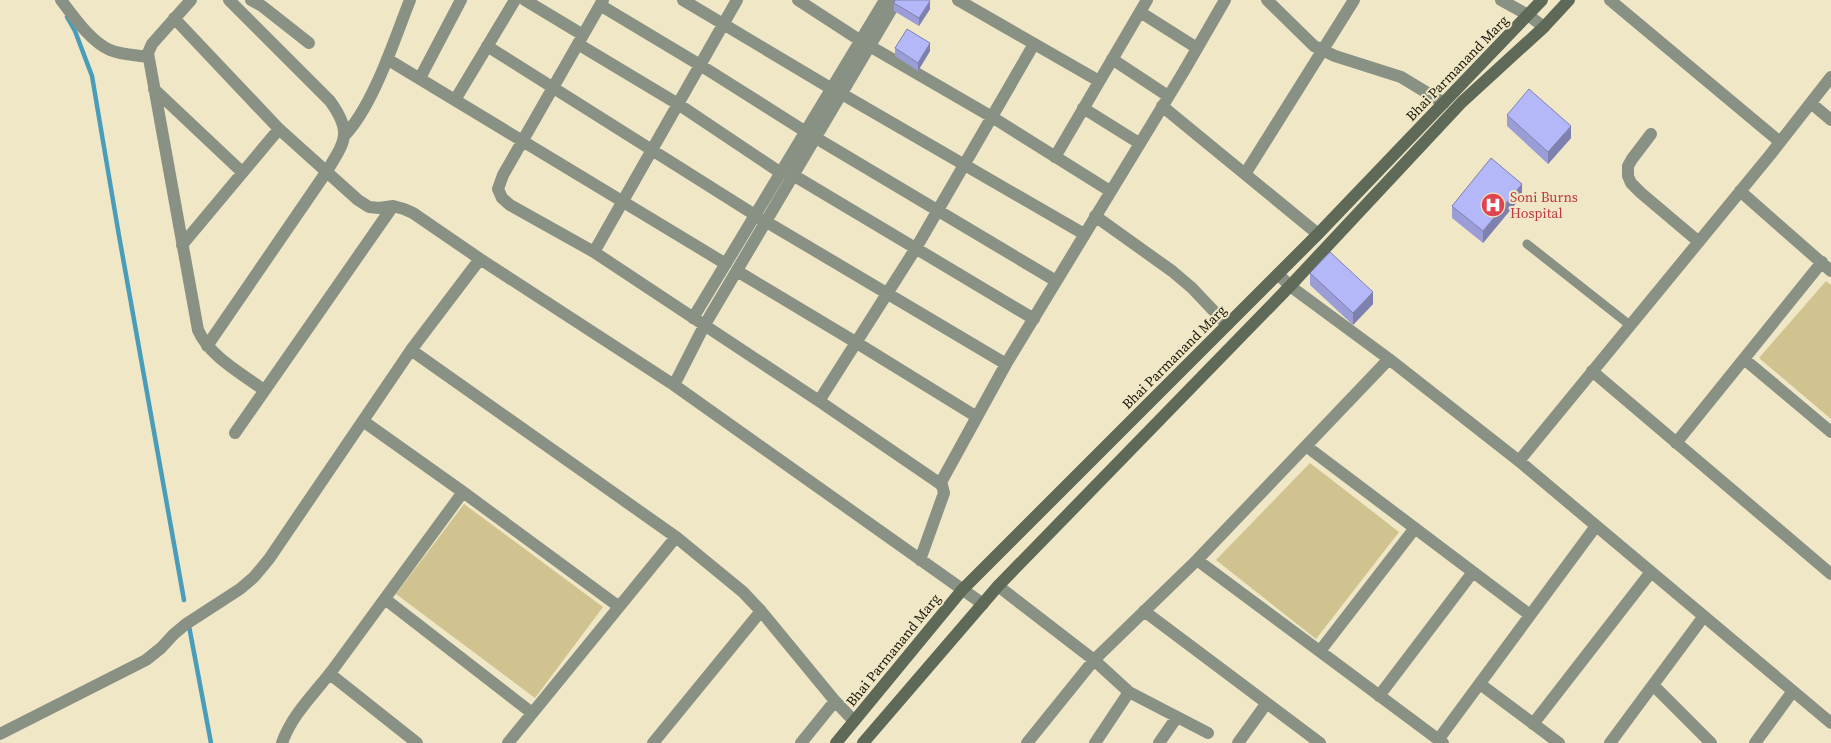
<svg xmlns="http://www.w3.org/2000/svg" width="1831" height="743" font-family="'Source Serif 4',serif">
<rect width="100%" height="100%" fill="#efe7c5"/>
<!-- green -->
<path fill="#d0c38f" d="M1826,281L1831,285V419L1759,358Z
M1310,463L1399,532L1316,639L1216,560Z
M464,504L603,607L535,698L396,594Z"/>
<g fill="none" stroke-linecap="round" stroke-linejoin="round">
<!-- stream -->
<path stroke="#499dba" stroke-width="4.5" d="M67,17L75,31L92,76L118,230L184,600
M189,626L211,743"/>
<!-- lane -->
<path stroke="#899185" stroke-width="9" d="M1527,244L1631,326"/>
<!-- street -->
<path stroke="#899185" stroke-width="12" d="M61,0C73,16 91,42 110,50C122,55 136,55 148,57
M191,0L152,44L148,53L198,330C210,357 241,373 264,390
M251,0L262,6L309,43
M525,0L583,35
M603,0L503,175L498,189L502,198L510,205L594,252L819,401L942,485L944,493L920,560
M683,0L832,89
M798,0L861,41L992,117L1110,191
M958,0L1099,81
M1267,0L1314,46L1335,56L1401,77L1444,103
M1501,0L1528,15L1544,27
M1610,0L1780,142
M600,5L700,65L806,132L1056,281
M1140,12L1197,48
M174,18L279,129L358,200L369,207L379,208L393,206L404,209L413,213L480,259L674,385L983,604
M578,44L678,104L781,173
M487,46L755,215L1006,364
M387,59L726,264
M1112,59L1168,96
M420,78L461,0
M154,89L242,172
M842,94L1084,234
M455,100L515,0
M1811,103L1831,120
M1162,106L1318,234
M1083,108L1139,143
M1651,134L1632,159L1628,166V176L1631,183L1641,193L1699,242
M345,135C374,104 394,40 410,0
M1055,157L1147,0
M1245,174L1354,0
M793,175L1034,319
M1740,191L1831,271
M1095,216L1172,271L1192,288L1227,325
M182,245L279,129
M594,252L737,0
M737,271L857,343L977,417
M1278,274L1290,286L1389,359L1519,461L1831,723
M693,318L885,0
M207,346L327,171C345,141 353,133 330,101L229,0
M411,350L676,537L743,592L761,611L835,701L854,721
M1744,359L1831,432
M1592,371L1831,574
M674,385L704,326L897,0
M819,401L916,248L1034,44
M363,421L463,492L618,606
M235,433L393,206
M1676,443L1822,262
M1306,446L1530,615
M1519,461L1770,155L1831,77
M940,484L1006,364L1184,71L1225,0
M1197,560L1443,743
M998,586L1094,660L1129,692L1208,733
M385,599L532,713
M1144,611L1320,743
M1320,651L1415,528
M330,674L417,743
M1480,684L1559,743
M1653,685L1711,743
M1379,696L1473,572
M1533,724L1651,572
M0,734L146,660L161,648L174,634L186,624L240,589L254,577L269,559L411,350L480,259
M1438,740L1596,526
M282,743C292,714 316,692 334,668C377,609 420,551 463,492
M508,743L676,537
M653,743L761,611
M801,743L835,701
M1027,743L1094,660L1197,560L1389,359
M1095,743L1129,692
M1159,743L1177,717
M1238,743L1266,704
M1610,743L1704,616
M1755,743L1793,691"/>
<!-- secondary -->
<path stroke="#5e6957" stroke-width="12" d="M836,743L962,590L1318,234L1542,0
M863,743L998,586L1290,286L1462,102L1544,27L1569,0"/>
</g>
<!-- wall -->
<path fill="#9b9ed6" d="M894,3L930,9L919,26L894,11Z
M895,48L930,51L918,71L895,56Z
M1507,115L1571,138L1548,164L1507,126Z
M1522,196L1483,243L1452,218V206Z
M1310,273L1373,304L1353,325L1310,285Z"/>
<!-- shaded-wall -->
<path fill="#7e81ae" d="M930,1V9L919,26V18Z
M930,43V51L918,71V63Z
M1571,126V138L1548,164V152Z
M1522,184V196L1483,243V231Z
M1373,292V304L1353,325V313Z"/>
<!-- building -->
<path fill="#b4b8f9" stroke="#7e81ae" d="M895,0H928L930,1L919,18L894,3Z
M907,29L930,43L918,63L895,48Z
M1529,89L1571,126L1548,152L1507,115Z
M1491,158L1522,184L1483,231L1452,206Z
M1330,252L1373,292L1353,313L1310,273Z"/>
<!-- icons -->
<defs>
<g id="hospital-disc" transform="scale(1.25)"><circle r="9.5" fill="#e0444e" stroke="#efe7c5"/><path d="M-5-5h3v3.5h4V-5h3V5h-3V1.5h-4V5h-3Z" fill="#fff"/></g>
</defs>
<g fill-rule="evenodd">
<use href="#hospital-disc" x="1493" y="205"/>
</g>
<g text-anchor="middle" stroke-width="4" stroke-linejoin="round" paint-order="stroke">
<!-- street labels -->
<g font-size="14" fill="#1a170b" stroke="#efe7c5">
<text transform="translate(1457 68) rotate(-46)" y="5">Bhai Parmanand Marg</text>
<text transform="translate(1174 357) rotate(-45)" y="5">Bhai Parmanand Marg</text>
<text transform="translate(893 650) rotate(-51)" y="5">Bhai Parmanand Marg</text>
</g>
<!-- health labels -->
<g font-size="14" fill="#be3a42" stroke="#efe7c5" text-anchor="start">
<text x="1510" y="202">Soni Burns<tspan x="1510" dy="16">Hospital</tspan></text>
</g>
</g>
</svg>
